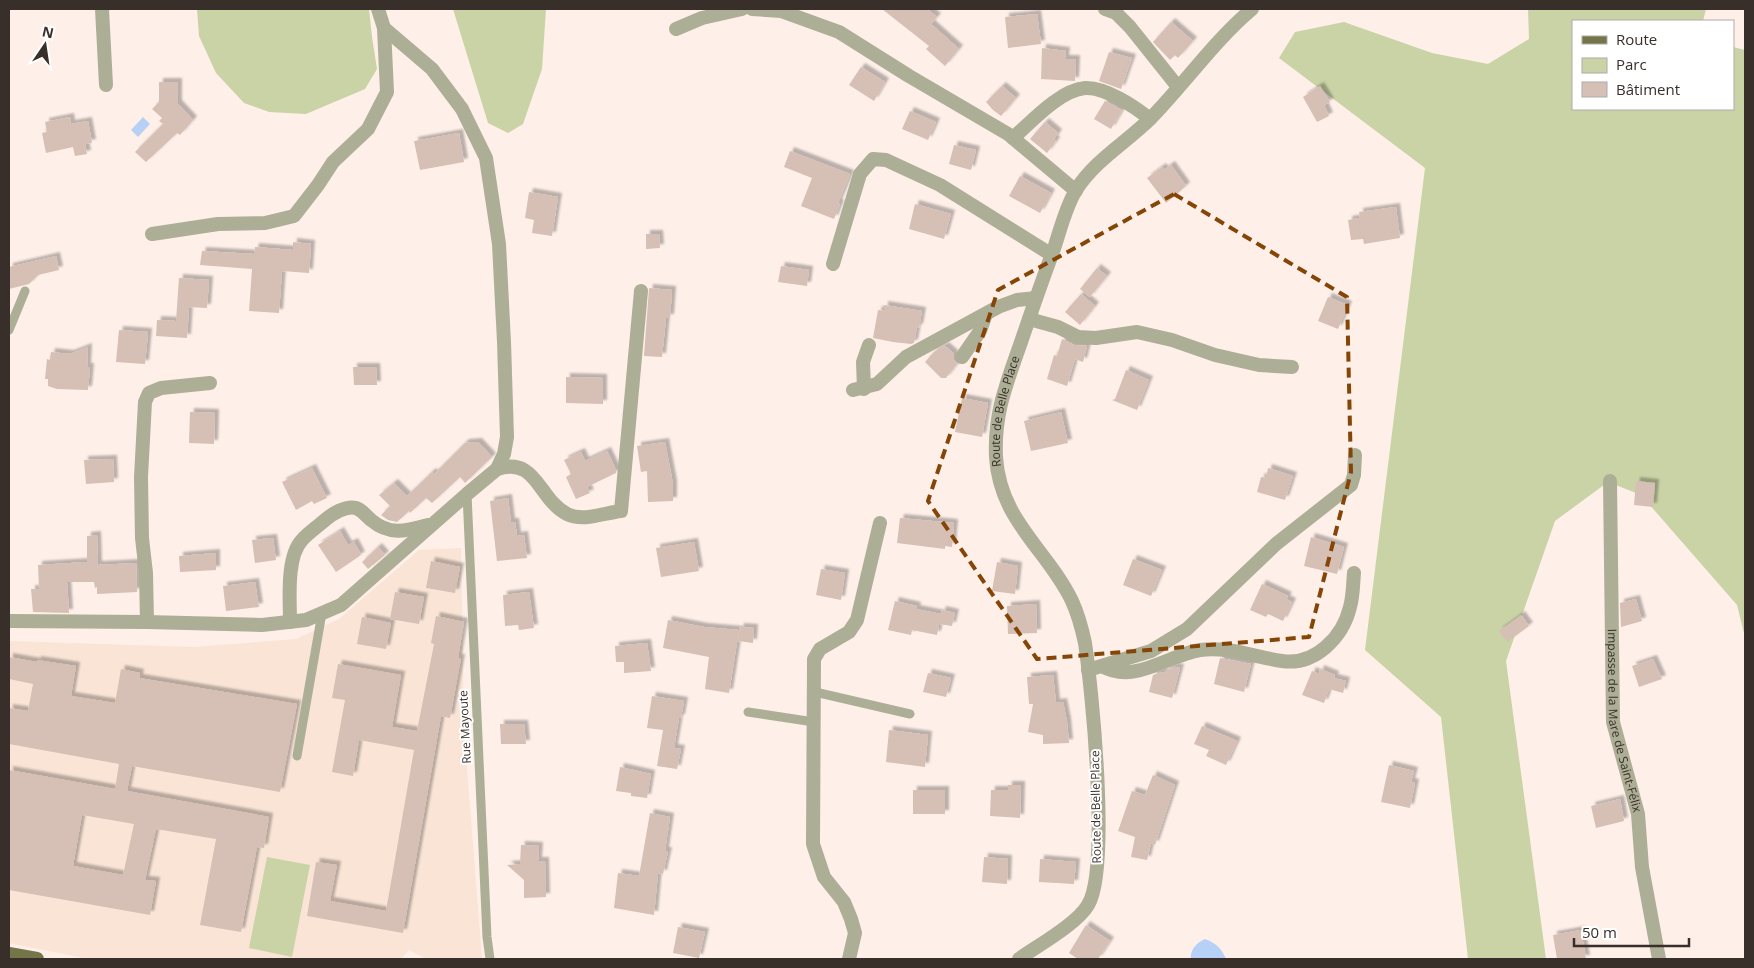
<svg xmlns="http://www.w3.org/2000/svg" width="1754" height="968" font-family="'Open Sans',sans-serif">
<defs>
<filter id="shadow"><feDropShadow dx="4" dy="-4" stdDeviation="1" flood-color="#0004"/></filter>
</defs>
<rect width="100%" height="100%" fill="#feefe8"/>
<!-- education -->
<path fill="#f9e4d6" d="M461,548L464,731L482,959H426L409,950L401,959H88L9,943V641L195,647L296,639L339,619L419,550Z"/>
<!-- green -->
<path fill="#cad3a6" d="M197,9H369L372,37L377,69L365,89L306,114L269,112L244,103L216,73L199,36Z
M453,9H546L542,69L523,124L508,133L488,123Z
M1528,9H1706L1703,21H1573V109H1733V47L1745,50V637L1737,605L1641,495L1608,482L1555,521L1506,661L1546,959H1468L1441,717L1365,650L1425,168L1279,58L1295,32L1344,22L1432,53L1488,64L1529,39Z
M267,857L310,865L292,957L249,948Z"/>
<!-- water -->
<path fill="#b7d1f6" d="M143,117L150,124L138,137L131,130Z
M1205,939C1216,943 1222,949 1226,959H1191C1190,950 1196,943 1205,939Z"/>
<!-- building -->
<path fill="#d6bfb4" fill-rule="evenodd" filter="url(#shadow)" d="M882,9H927L937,17L931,24L959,49L945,66L926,49L929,46Z
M1037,14L1041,44L1008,48L1005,17Z
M1171,22L1193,41L1178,58L1175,55L1170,60L1153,42Z
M1042,48L1066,51L1065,59H1076L1075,81L1041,79Z
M1109,52L1132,58L1121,89L1099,81Z
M861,67L885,82L874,101L849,85Z
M159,82H178V104L193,120L180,135L177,133L146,162L135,152L163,124L159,121L162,118L152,109L159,102Z
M1002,86L1016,98L1001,116L993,110L986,102Z
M1320,86L1330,102L1324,105L1329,116L1317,122L1303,97Z
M1105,101L1122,110L1111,129L1094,119Z
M910,111L936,122L928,140L902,129Z
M70,117L71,124L88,121L92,143L85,144L87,154L75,156L73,147L46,153L42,133L47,132L45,122Z
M1045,122L1058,133L1054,139L1056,141L1047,153L1030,139Z
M459,133L464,162L420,170L414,141Z
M954,145L976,150L971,170L949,164Z
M790,151L850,174L838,203L840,204L834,219L801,206L812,178L784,167Z
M1171,165L1186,186L1166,203L1147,178L1162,167L1164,170Z
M1020,176L1051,193L1040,213L1009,196Z
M529,192L558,197L552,236L532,233L534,220L525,218Z
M915,204L951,214L944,239L909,229Z
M1396,207L1400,238L1364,244L1363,239L1351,240L1348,220L1360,218L1359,212Z
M646,234H659L660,248L646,249Z
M293,242L311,244L309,273L282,271L279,313L249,311L252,269L200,265L202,251L254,254L255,247L293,250Z
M56,256L59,270L38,275L29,284L9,289V267Z
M781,266L809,270L807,286L778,282Z
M1097,268L1107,276L1090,297L1080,289Z
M179,278L209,280L207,308L189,307L187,338L156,336L157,320L176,321Z
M649,288L672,290L670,318H666L662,357L644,356Z
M1081,294L1095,306L1080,325L1065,312Z
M1328,297L1348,305L1338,329L1318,321Z
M884,305L922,311L919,328L917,327L914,343L911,344L893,342L873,338L878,310L884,311Z
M119,330L148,332L145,364L116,362Z
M1062,339L1074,345L1087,346L1083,362L1075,359L1067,386L1047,379L1054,355L1057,356Z
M945,346L954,354V360L957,364L946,378H941L925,362L934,352Z
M88,347L87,367H90L88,390L57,389L48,386V379H45L47,359L50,360L51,352L70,354Z
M353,367H376L377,385H354Z
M1126,370L1149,380L1137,410L1112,400L1115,399Z
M566,377L603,378V404L566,403Z
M962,398L988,403L982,437L955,432Z
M190,412L215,413L214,444L189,443Z
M1061,412L1068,443L1031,451L1024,421Z
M478,442L492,457L465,483L460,477L432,503L426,498L410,513L409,511L397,522L388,520L381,515L390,506L379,495L394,483L407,496L432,472L434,474L465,443Z
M665,442L673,484V501L648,502L647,471L641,472L637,446Z
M607,451L616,470V473L587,487L590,493L576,499L566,477L571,474L564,460L581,452L585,461Z
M113,459L114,482L86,484L84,460Z
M312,468L327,498L314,504L312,501L296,510L282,482Z
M1268,468L1293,476L1285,500L1257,492L1261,477L1266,478Z
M1636,481L1655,483L1653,507L1634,505Z
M508,498L511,522H515L517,536L524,535L527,558L497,561L490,501Z
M900,518L954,523L952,547L945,546V549L897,543Z
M340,531L348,545L354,542L361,555L336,572L318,545Z
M97,535L98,565L136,563L137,592L97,594V587L95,588L94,582H67L69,613L33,612L31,589H39L38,565L87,562V536Z
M1311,537L1344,547L1337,574L1304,566Z
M273,538L276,560L255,563L252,540Z
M694,542L699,571L661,577L656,548Z
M378,547L385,555L368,569L362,562Z
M216,553V570L180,572L179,556Z
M1133,559L1162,570L1151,596L1123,585Z
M431,561L460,567L455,593L426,588Z
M997,562L1018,566L1015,594L992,591Z
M821,569L845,573L841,600L816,595Z
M255,582L259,607L226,611L223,586Z
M1262,584L1288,596L1286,599L1292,602L1283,621L1268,614L1266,617L1250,610Z
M395,592L424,597L419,624L390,619Z
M529,592L534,628L519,630L518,625L505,626L503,595Z
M1636,599L1642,621L1621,627L1620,603Z
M895,601L917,606L916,609L941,614L939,621L942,610L955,613L952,626L939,624L937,635L912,630L911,635L888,630Z
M1036,604L1037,633L1008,634L1007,606Z
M1521,615L1529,626L1507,642L1499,631Z
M436,616L464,622L458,658H461L450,718L441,716L403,933L307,916L316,862L337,865L330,901L386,911L414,750L359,740L353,776L332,772L345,700L332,698L338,664L401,675L392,727L417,731L434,644L431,643Z
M362,617L391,623L386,649L357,644Z
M668,620L704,627L739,630L729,693L705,689L709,657L663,648Z
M740,627L754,628L753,643L738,641Z
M647,643L651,671L624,673V662H616L615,646Z
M9,657L37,662V660L76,666L71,696L115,703L121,669L140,673L139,678L297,704L280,792L132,766L127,791L269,817L264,848L257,847L241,932L200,925L216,839L156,829L145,880L156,881L150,915L9,890V770L115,789L119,764L9,744V708L28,711L33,684L9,679ZM82,815L134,824L123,875L73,866Z
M1220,658L1251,664L1244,692L1214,684Z
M1653,659L1662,679L1639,687L1632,666Z
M1175,667L1180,668L1172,698L1149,692L1153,675L1162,672L1165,673L1166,671Z
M1320,669L1335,675L1334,678L1346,681L1343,693L1329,689L1324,703L1302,695L1312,671L1319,674Z
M928,673L951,678L946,697L923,692Z
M1053,675L1056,703L1063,702L1067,722L1069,743L1043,744V735L1028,732L1033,704H1029L1027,677Z
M652,696L684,701L681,718H679L674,748L681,749L677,769L657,766L663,730L647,728Z
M500,724H524L526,744H501Z
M1202,726L1237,741L1226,765L1206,756L1209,750L1194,744Z
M889,730L928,735L925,767L886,762Z
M1389,765L1414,771L1411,782L1415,783L1410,808L1381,802Z
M620,767L651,774L647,798L631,796V793L616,791Z
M1153,775L1175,785L1155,845L1151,843L1147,860L1131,857L1135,837L1118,831L1132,791L1145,795Z
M1008,785H1021L1020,818L990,816L991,790H1008Z
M913,790H945V814H913Z
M1620,799L1624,821L1596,828L1591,806Z
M650,813L670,817L665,851H668L663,874L658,873L654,915L614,908L618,873L639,876Z
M521,845L539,846L538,861H545L546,897L524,898V880L507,865L520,864Z
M984,857L1008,859L1007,884L982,882Z
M1040,859L1076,862L1074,884L1039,882Z
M1086,925L1110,941L1098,959H1078L1069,953Z
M678,927L705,932L699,958L673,953Z
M1581,930L1586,959H1557L1553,935Z"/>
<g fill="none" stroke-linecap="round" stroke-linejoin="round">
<!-- service -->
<path stroke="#adae96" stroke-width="9" d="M9,330L25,291
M467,494L487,937L490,959
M815,692L910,714
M748,712L814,722
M297,756L322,613"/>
<!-- minor -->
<g stroke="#adae96" stroke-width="14">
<path d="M102,9L106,85"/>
<path d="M752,9L781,11L839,32L909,76L1008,134L1076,191"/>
<path d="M1105,9L1116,13L1130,27L1178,87"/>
<path d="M676,29L702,18L742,9"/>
<path d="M1013,138C1031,122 1060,90 1085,88C1106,87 1135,107 1150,119"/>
<path d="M152,234L218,224L265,223L294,216L318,185L333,162L368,129L387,92L384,28L378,9"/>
<path d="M833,264L860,174L873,159L886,160L940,185L1052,255"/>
<path d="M1029,319L1058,327L1078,337L1096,338L1137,332L1172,340L1215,355L1259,365L1292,367"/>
<path d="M962,357L980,331L986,314"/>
<path d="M864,389L863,362L869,345"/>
<path d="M853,390L877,384L906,357L998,307L1017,300L1036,298"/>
<path d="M497,469C537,456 538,499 567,514C583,522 604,513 621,511L641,291"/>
<path id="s1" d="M1610,481L1613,722L1638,814L1642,867L1659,959"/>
<path d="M9,621L147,622L262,625L306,620L341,605L467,494L497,469L504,454L507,437L504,342L499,244L486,158L462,109L432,69L384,28"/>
<path d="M147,622L146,573L142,538L141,477L145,402L149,393L161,388L210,383"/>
<path d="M290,622C290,600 286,557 302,540C308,533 317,527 325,520C332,514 346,505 356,508C362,510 366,516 371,520C390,536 406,531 428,525"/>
<path d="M1102,666C1134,685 1168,655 1200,650C1227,646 1255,657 1282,661C1315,666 1343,637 1350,607C1353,597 1353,584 1354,573"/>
<path d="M1088,670L1151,651L1187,629L1276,544L1351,485L1354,475L1355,455"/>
<path d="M849,959L855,933L851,919L844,902L824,877L813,844L814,659L820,649L849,632L857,620L880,523"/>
<path id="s2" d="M1019,959C1037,946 1077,924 1088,905C1110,869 1092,690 1085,643C1082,629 1078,614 1072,601C1047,549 1000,521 996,457C994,414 1006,385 1020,345C1030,316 1040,286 1051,257C1059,236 1064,210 1076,190C1095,160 1127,142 1151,118C1186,82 1214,41 1252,9"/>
</g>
<!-- primary -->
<path stroke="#747549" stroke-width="14" d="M9,954L37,959"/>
</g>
<!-- marked area -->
<path fill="none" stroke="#844507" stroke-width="4" stroke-dasharray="10 6" stroke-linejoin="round" d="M1174,194L1347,297L1351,472L1309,637L1037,659L928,501L998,290Z"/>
<g text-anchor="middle" stroke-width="4" stroke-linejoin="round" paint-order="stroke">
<!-- street labels -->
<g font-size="12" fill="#382e2a" stroke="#fff">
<text dy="4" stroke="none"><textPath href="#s2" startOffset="608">Route de Belle Place</textPath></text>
<text dy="4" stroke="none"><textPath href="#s1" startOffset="241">Impasse de la Mare de Saint-Félix</textPath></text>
<text transform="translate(465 727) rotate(-93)" y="4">Rue Mayoute</text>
<text transform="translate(1096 807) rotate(-91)" y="4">Route de Belle Place</text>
</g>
</g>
<!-- border -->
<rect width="1754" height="968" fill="none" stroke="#382e2a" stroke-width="20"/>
<!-- legend -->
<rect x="1572" y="20" width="162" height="90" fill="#ffffff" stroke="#afabaa"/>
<rect x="1582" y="36" width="25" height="8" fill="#747549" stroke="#afabaa"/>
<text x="1616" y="45" font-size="15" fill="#382e2a">Route</text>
<rect x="1582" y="58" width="25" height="15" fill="#cad3a6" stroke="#afabaa"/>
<text x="1616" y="70" font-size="15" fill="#382e2a">Parc</text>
<rect x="1582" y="82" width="25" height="15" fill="#d6bfb4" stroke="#afabaa"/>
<text x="1616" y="95" font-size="15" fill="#382e2a">Bâtiment</text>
<!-- north arrow -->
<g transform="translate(45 45) rotate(13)" stroke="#ffffff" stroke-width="4" paint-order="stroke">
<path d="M0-4L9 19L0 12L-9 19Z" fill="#382e2a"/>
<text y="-8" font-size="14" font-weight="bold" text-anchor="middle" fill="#382e2a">N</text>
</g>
<!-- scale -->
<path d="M1574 938v8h115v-8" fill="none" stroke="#382e2a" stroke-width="2.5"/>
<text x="1582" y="938" font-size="15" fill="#382e2a" stroke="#ffffff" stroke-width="4" paint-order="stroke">50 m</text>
</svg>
